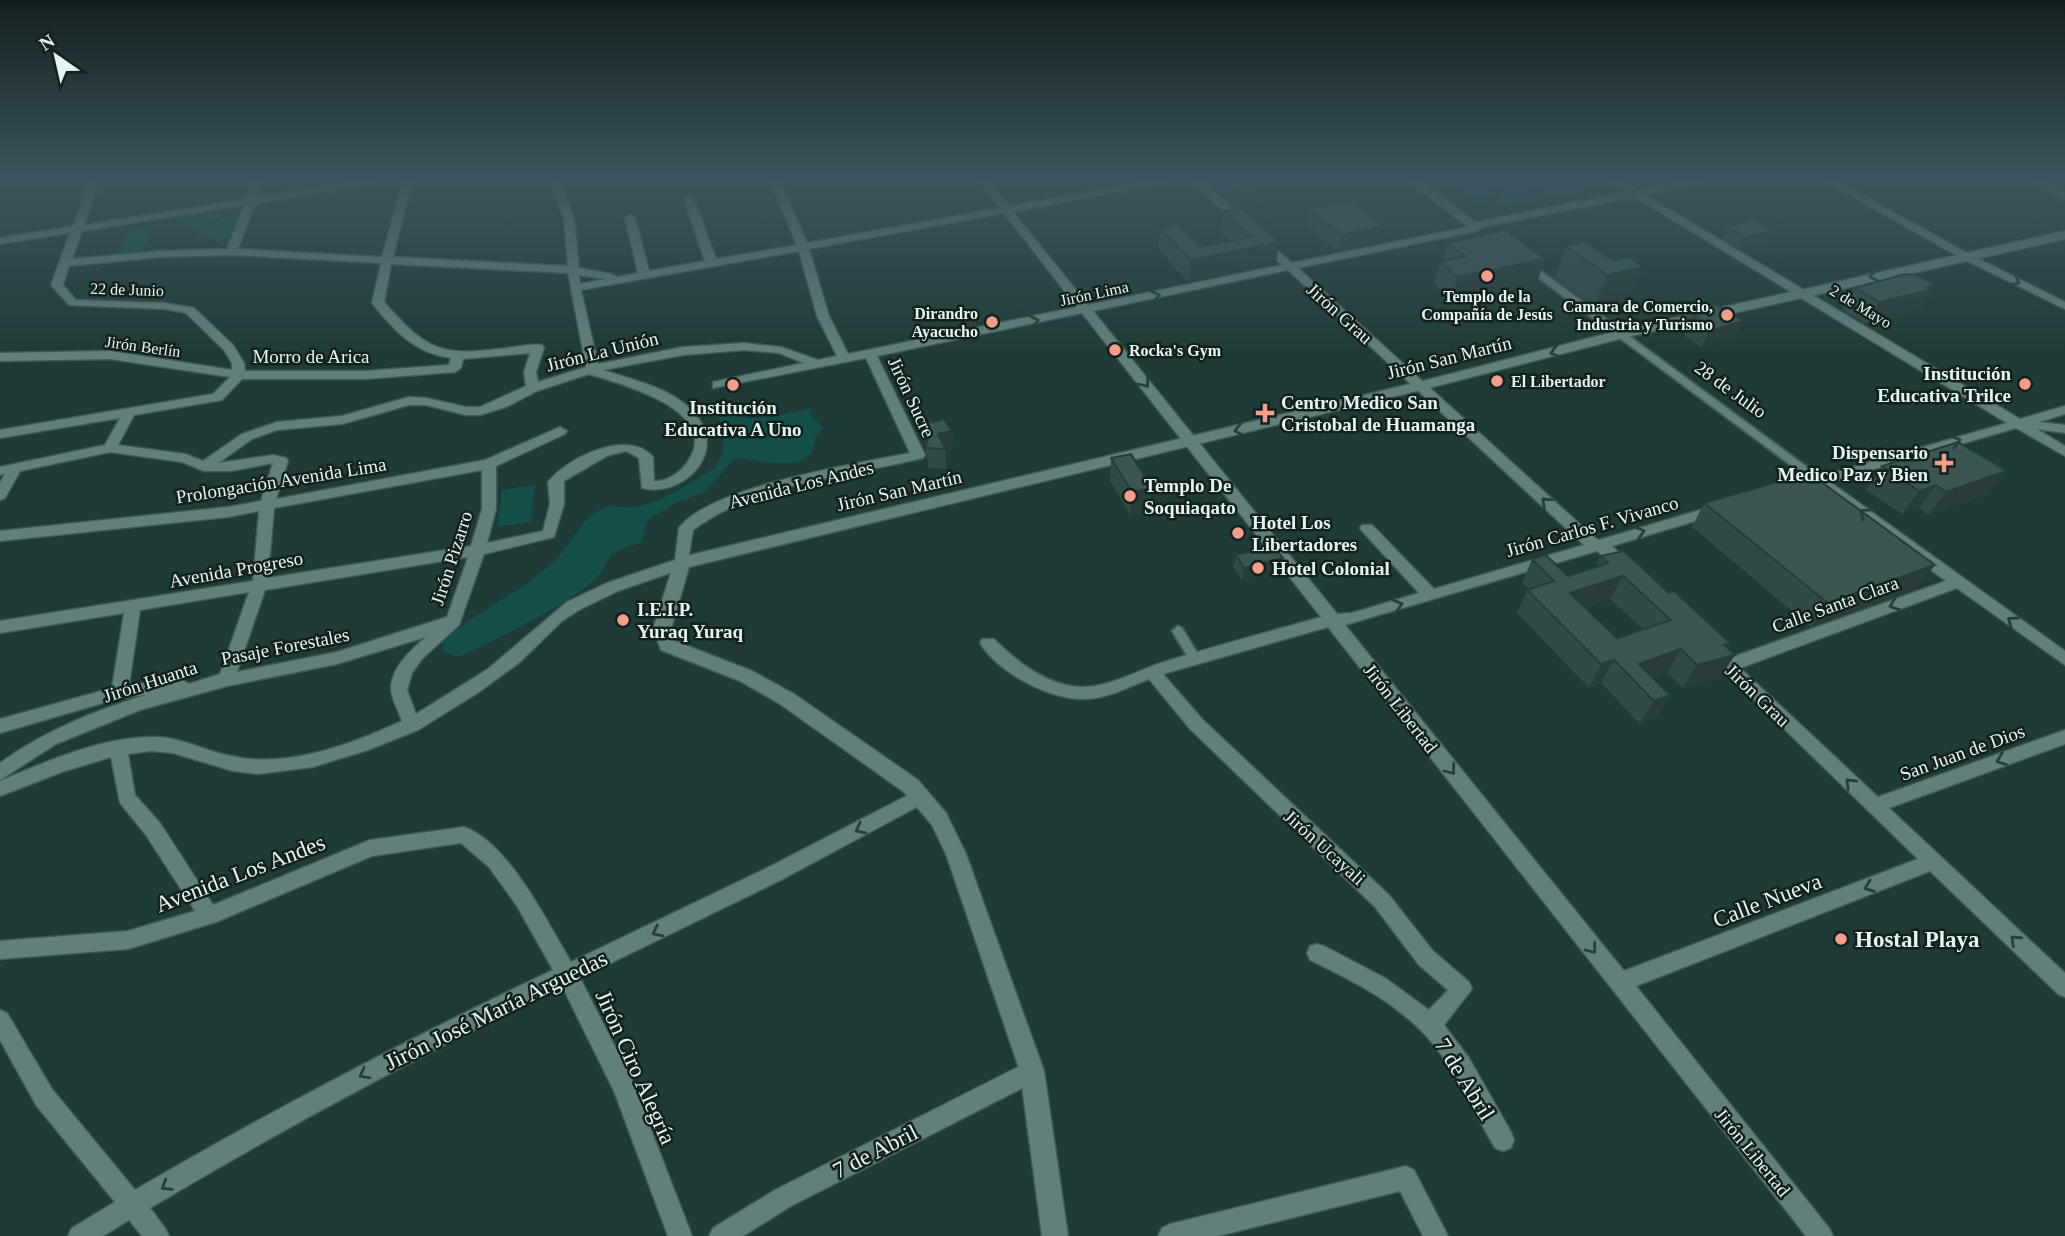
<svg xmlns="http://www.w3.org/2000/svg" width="2065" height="1236" font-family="'Times New Roman',serif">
<rect width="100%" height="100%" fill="#1f3b37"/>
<!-- green -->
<path fill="#144f49" d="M1466,179L1493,183L1485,206L1450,184Z
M1539,179H1546L1594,189L1553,197L1529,183Z
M1503,185H1520L1540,200L1496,208Z
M239,207L193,232L174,217Z
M240,210L228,248L195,233Z
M152,226L143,251L118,254L128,230Z
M811,409L810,415L823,428L815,437C815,478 761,459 735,458L703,493L677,502L648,520L641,543C593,554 617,566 586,587C547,615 502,637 459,657L444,652L442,643C476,608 526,593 559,556C574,540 583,514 607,507C616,505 626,508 634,507C661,503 689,483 712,470C726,458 726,433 718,417L724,410L750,419Z
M535,485L531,522L497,527L502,490Z"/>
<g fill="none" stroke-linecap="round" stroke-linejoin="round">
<!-- pedestrian casing -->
<g stroke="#3f5956" stroke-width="4">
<path id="pedestrian" d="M1524,263H1530L1823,479L1824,481L1823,483H1815L1524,267Z
M1178,626L1182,628L1199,656L1201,659L1199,662H1191L1174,634L1172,631Z"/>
</g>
<!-- minor casing -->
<g stroke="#3f5956" stroke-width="3">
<path id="minor" d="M90,179H100L84,225L246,199L254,179H264L257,197L371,179H396L255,204L238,249L382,257L403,179H413L393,257L568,266L564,219L549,179H559L574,219L579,268L611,274L617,277L638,273L625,217L630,214L635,217L649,271L705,261L684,199L689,196L694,199L716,259L797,245L769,179H779L807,243L1000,208L977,179H987L1009,206L1159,179H1182L1013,212L1088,305L1282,265L1257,242L1256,240L1261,237L1292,263L1468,227L1406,179H1418L1475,222L1627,192L1607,179H1619L1638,190L1695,179H1716L1645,195L2020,419L2065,406V414L2039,422L2065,425V433L2037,429L2065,446V456L2016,428L1830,482L2065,651V665L1957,588L1740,668L1878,797L2065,730V744L1889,808L2065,973V997L2058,994L1930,871L1636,986L1829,1228L1833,1236H1806L1328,627L1163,674L1202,719L1389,895L1433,951L1469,982L1472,989L1444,1025L1469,1058L1511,1132L1514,1140L1511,1148L1503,1151L1495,1148C1475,1114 1459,1076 1434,1045C1402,1005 1355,982 1310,960L1307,953L1310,946L1317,944L1324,946L1385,978L1429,1010L1448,990L1419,965L1375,907L1190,729L1149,679C1129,687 1108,698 1087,699C1052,701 998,673 980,643L982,639H994C1017,662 1046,685 1080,687C1109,688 1140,669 1167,661C1218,645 1269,632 1321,617L1082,313L877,356L925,455L923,458C847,477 758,482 693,530L687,567L618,591L579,610L562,621L520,662L479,692L418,730L368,750L313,767L258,774L233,771L173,753L151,751L128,754L135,795L160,823L213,905L370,840L464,827C509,843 547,922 571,962L767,868L914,792L920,789L926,792L929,797L926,802L781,880L580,978L631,1078L692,1236H668L614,1091L562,986C421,1055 284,1128 150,1208L165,1228L169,1236H142L129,1220L103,1236H68L72,1228L115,1202L36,1105L0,1040V1010L7,1013L52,1089L135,1190C272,1110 410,1038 553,970L517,906L489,867L461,843L372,856L216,922L128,949L0,959V941L128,931L195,911L146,835L120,803L111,757L62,772L0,796V781C48,761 101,737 154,737C181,737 205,751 231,756C288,769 351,744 402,721C399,712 391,698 391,688C392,667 411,650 426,637L337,664L227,686L140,710L56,744L0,780V763C44,731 94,711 146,695L120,698L0,733V719L112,688L124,613L0,633V621L253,581L259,511L228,517L0,541V531L228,507L261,501L273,463L231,471H204L182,462L110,452L20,471L5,498L0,500V483L5,474L0,475V467L105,445L120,418L0,438V430L213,394L230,377L110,359L0,361V353L110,351L232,370V363L224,350L186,313L165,309L69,305L51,285L70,233L0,244V238L73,226ZM1635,197L2007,423L1794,484L1792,487L1799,491L1817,486L1946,581L1730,658L1713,646L1707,648L1705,652L1918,859L1624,971L1345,625L1597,551L1621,572H1631L1634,568L1631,564L1612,546L1722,513L1724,510L1717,505L1599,540L1595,538L1298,268L1477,231L1482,227ZM244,205L227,249L161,251L72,259L82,231ZM1004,213L1077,307L848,354L829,316L809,249ZM799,251L817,316L837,356L818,360L781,347L744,343L683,347L598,364L581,290ZM231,255L381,263L372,303C394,330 414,353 451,358L449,365L365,371H245L244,363L233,345L194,308L165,303L76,300L63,285L69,266L161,257ZM391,264L568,273L586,367L538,382L536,372L544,348L542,345C529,343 512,348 498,349C436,357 424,346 384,302ZM1288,270L1584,545L1434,589L1372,525H1362L1360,528L1362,531L1419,593L1352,613L1337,614L1093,311ZM579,275L605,279L580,284ZM744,350L779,353L804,363L713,382V388L866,358L910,453C856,464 711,486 679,528L675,560L607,583L567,602L488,669L416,714L407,690L412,673L422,659L459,625L484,554L554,537L564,504V481L607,456L626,451L639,458L642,488C680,498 725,457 699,419C678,389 636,381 603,370L683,355ZM530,353L524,372L526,386L480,407H466L426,398L409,397L342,416L277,422L242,434L203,461L185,454L118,445L134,415L222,400L242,379H365L455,372L461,368L463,359ZM589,374C621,384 726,411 686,464C678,474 666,482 654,481L653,457C628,428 567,458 548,482L550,504L543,531L487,543L496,509V466L565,434L567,431L560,427L485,460L276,499L288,461L286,458L273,455L218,463L252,439L277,430L342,424L409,405H426L466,415H480L506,407L537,391ZM482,470V509L471,546L268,578L274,508ZM468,557L447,617L337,652L237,672L265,590ZM249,592L220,674L189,684L181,679L129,685L140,610Z
M1189,179H1200L1248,223V227H1240Z
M1821,179H1834L1969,254L2065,302V309L1961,258Z
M2026,179H2039L2065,193V200Z
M1032,1060L1040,1063L1043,1071L1040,1079L791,1206L743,1236H709L713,1228L775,1190Z
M1406,1166L1414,1170L1448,1236H1423L1400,1191L1218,1236H1158L1162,1228L1170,1224Z"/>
</g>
<!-- tertiary casing -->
<g stroke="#3f5956" stroke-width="3">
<path id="tertiary" d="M2065,231V239L1627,337L1421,390L689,567L671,629L675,641L752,671L794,694L918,780L946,813L966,854L1044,1071L1068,1236H1042L1020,1071L946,854L932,825L904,792L780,704L740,681L661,650L653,629L674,563L682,557L1419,382L1625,329Z"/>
</g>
<!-- pedestrian -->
<use href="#pedestrian" fill="#61807b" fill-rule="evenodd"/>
<!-- minor -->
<use href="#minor" fill="#61807b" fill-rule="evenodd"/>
<!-- tertiary -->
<use href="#tertiary" fill="#61807b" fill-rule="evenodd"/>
</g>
<!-- wall -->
<path fill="#314a47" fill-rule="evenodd" d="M1208,179H1246L1261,191L1258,206L1243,209L1276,263L1188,282L1158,249L1160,228L1200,247L1230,241L1221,232L1224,211L1236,209L1207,182Z
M1625,179H1690L1638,187Z
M1309,209L1384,226L1380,242L1337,251L1307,225Z
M1726,227L1768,242L1739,248L1721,238Z
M1448,243L1538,280L1451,298L1434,284L1440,262L1443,261Z
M1566,246L1614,261L1643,267L1630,299L1594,307L1555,278Z
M1855,288L1922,307L1919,308L1917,312L1867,324L1842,310Z
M956,309L975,325L961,328L957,320Z
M1688,311L1744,321L1735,338L1701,347L1684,336L1686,332L1680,328Z
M932,422L952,431L953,450L945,452L946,469L928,468L923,425Z
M1111,458L1150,511L1130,515L1110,481Z
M1882,466L1989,494L1928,515L1919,508L1902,514L1866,490Z
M1704,503L1917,589L1811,627L1692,527Z
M1236,555L1283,558L1280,570L1242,580L1233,567Z
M1600,556L1669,593L1730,643L1727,647L1720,678L1683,688L1667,673L1652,678L1670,695L1656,718L1640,724L1601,683L1589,688L1517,613L1527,590L1529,589L1522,583L1532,559L1568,576L1595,568ZM1610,599L1643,629L1617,638L1585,607Z"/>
<!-- shaded-wall -->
<path fill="#283c39" d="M1642,179H1690L1638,187Z
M1261,191L1258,206L1238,210L1240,194Z
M1384,226L1380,242L1337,251L1341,235Z
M1773,231L1768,242L1739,248L1744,237Z
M1279,242L1276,263L1188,282L1190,260Z
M1545,259L1538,280L1451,298L1458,277Z
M1643,267L1630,299L1594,307L1607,275Z
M1936,285L1922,307L1919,308L1917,312L1867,324L1880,302Z
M975,314V325L961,328V317Z
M1744,321L1735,338L1701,347L1709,331Z
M952,431L953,450L945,452V449L938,434Z
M2007,471L1989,494L1928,515L1946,492Z
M1936,485L1919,508L1902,514L1919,491Z
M1152,488L1150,511L1130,515L1132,492Z
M1283,558L1280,570L1242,580L1244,568Z
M1935,565L1917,589L1811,627L1828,603Z
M1623,576L1610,599L1559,616L1570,593Z
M1730,643L1719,659L1735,655L1720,678L1683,688L1697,665L1724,645Z
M1681,649L1667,673L1637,683L1639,664Z
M1614,660L1601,683L1589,688L1601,664Z
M1670,695L1656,718L1640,724L1654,701Z"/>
<!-- building -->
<path fill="#395652" stroke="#283c39" stroke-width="2" fill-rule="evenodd" d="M1223,179H1246L1261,191L1240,194Z
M1351,201L1384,226L1341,235L1309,209Z
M1241,208L1279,242L1190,260L1160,228L1178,224L1200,247L1251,237L1224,211Z
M1755,220L1773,231L1744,237L1726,227Z
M1506,230L1545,259L1458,277L1440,262L1465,256L1448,243Z
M1585,242L1614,261L1630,257L1643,267L1607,275L1566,246Z
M1905,274L1917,275L1936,285L1927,288L1931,290L1880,302L1855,288Z
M1717,305L1744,321L1709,331L1692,319L1698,318L1688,311Z
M970,307L975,314L961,317L956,309Z
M930,418L932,422L944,419L952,431L938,434L945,449L926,448L928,435L923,425L929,423Z
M1958,442L2007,471L1946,492L1936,485L1919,491L1882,466Z
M1131,454L1152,488L1132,492L1111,458Z
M1809,473L1935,565L1828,603L1704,503Z
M1274,546L1283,558L1244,568L1236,555Z
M1624,551L1669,593L1674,591L1730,643L1724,645L1735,655L1697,665L1681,649L1639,664L1670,695L1654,701L1614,660L1601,664L1527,590L1554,581L1532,559L1546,555L1568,576L1608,563L1600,556ZM1623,576L1671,620L1617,638L1570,593Z"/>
<!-- one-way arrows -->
<defs><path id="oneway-chevron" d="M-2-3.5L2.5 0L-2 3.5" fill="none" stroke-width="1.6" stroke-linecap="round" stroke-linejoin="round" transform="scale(1.75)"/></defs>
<g stroke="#2a3d3a">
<use href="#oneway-chevron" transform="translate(1874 276) rotate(168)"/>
<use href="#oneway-chevron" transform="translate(2015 281) rotate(27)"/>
<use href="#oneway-chevron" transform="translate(1155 296) rotate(-12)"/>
<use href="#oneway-chevron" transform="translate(1034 321) rotate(-12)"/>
<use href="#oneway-chevron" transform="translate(1555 352) rotate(165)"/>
<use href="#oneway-chevron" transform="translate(1145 383) rotate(52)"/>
<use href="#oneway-chevron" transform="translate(1239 430) rotate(167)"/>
<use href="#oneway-chevron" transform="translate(1956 441) rotate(-16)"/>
<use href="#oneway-chevron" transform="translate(1546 502) rotate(-137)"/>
<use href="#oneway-chevron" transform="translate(1864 513) rotate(-144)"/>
<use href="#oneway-chevron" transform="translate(1640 532) rotate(-16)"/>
<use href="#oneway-chevron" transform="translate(1398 605) rotate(-16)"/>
<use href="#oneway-chevron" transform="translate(1894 605) rotate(160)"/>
<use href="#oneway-chevron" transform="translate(2012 621) rotate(-144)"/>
<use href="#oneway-chevron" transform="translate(2001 760) rotate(160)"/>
<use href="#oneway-chevron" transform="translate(1451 770) rotate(52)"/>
<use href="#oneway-chevron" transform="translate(1850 783) rotate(-136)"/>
<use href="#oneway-chevron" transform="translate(860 829) rotate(152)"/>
<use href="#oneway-chevron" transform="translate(1869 887) rotate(159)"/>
<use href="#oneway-chevron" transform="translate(657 932) rotate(154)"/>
<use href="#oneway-chevron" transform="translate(2015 940) rotate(-137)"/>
<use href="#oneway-chevron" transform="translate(1592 949) rotate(52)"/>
<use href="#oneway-chevron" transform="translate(364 1074) rotate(152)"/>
<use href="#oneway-chevron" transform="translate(166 1186) rotate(149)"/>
</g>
<!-- sky -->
<linearGradient id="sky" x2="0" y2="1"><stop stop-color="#11201e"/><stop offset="0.51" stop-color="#3c555e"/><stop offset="1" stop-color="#3c555e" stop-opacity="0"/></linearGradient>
<rect width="2065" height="352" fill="url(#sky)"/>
<!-- markers -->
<g fill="#f49e89" stroke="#13201e" stroke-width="2.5">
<circle cx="1487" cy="276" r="7"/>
<circle cx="1727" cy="315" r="7"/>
<circle cx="992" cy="322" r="7"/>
<circle cx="1115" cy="350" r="7"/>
<circle cx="1497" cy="381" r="7"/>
<circle cx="2025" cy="384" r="7"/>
<circle cx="733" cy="385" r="7"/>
<path d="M1261.5 402.5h7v7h7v7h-7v7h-7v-7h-7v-7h7z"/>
<path d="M1940.5 452.5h7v7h7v7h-7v7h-7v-7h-7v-7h7z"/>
<circle cx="1130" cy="496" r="7"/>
<circle cx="1238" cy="533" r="7"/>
<circle cx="1258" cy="568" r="7"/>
<circle cx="623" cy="620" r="7"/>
<circle cx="1841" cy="939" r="7"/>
</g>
<g text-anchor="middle" stroke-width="5" stroke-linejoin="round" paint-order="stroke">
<!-- far-street labels -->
<g font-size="16" fill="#e3f4f1" stroke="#13201e">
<text transform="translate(127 289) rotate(2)" y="6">22 de Junio</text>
<text transform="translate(1094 293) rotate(-12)" y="6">Jirón Lima</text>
<text transform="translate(1861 306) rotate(31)" y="6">2 de Mayo</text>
<text transform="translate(143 346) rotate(8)" y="6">Jirón Berlín</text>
</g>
<!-- far-poi labels -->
<g font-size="16" font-weight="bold" fill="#e3f4f1" stroke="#13201e" text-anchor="end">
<text x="1487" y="302" text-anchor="middle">Templo de la<tspan x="1487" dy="18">Compañía de Jesús</tspan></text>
<text x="1713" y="312">Camara de Comercio,<tspan x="1713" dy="18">Industria y Turismo</tspan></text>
<text x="978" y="319">Dirandro<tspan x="978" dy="18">Ayacucho</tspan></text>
<text x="1129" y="356" text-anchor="start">Rocka's Gym</text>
<text x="1511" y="387" text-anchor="start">El Libertador</text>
</g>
<!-- street labels -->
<g font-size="19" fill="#e3f4f1" stroke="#13201e">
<text transform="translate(1340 313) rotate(42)" y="7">Jirón Grau</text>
<text transform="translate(602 351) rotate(-14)" y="7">Jirón La Unión</text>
<text x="311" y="363">Morro de Arica</text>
<text transform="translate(1449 357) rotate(-14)" y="7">Jirón San Martín</text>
<text transform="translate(1731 389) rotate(36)" y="7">28 de Julio</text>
<text transform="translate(912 397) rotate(65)" y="7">Jirón Sucre</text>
<text transform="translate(281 480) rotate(-9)" y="7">Prolongación Avenida Lima</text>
<text transform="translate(801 484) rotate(-14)" y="7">Avenida Los Andes</text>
<text transform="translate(899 490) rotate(-13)" y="7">Jirón San Martín</text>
<text transform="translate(1592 526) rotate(-16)" y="7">Jirón Carlos F. Vivanco</text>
<text transform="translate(451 558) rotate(-72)" y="7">Jirón Pizarro</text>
<text transform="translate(236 569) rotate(-10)" y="7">Avenida Progreso</text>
<text transform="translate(1835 604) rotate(-20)" y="7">Calle Santa Clara</text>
<text transform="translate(285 646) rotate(-11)" y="7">Pasaje Forestales</text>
<text transform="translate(150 681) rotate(-18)" y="7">Jirón Huanta</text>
<text transform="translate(1758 695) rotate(44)" y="7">Jirón Grau</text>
<text transform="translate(1401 708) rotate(52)" y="7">Jirón Libertad</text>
<text transform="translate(1962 752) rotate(-20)" y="7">San Juan de Dios</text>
<text transform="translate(1325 847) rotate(42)" y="7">Jirón Ucayali</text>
<text transform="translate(1753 1152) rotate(51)" y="7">Jirón Libertad</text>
</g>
<!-- poi labels -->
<g font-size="19" font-weight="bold" fill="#e3f4f1" stroke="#13201e" text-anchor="start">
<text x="2011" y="380" text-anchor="end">Institución<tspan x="2011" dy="22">Educativa Trilce</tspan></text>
<text x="1281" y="409">Centro Medico San<tspan x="1281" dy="22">Cristobal de Huamanga</tspan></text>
<text x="733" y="414" text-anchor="middle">Institución<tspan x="733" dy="22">Educativa A Uno</tspan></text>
<text x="1928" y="459" text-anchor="end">Dispensario<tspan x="1928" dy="22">Medico Paz y Bien</tspan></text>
<text x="1144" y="492">Templo De<tspan x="1144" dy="22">Soquiaqato</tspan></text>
<text x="1252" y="529">Hotel Los<tspan x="1252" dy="22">Libertadores</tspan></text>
<text x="1272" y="575">Hotel Colonial</text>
<text x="637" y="616">I.E.I.P.<tspan x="637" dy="22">Yuraq Yuraq</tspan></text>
</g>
<!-- near-street labels -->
<g font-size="23" fill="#e3f4f1" stroke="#13201e">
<text transform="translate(240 873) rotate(-21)" y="8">Avenida Los Andes</text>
<text transform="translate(1767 900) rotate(-21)" y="8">Calle Nueva</text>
<text transform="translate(496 1010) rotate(-26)" y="8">Jirón José María Arguedas</text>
<text transform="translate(636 1067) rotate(66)" y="8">Jirón Ciro Alegría</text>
<text transform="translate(1465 1079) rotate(58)" y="8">7 de Abril</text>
<text transform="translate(875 1151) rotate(-27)" y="8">7 de Abril</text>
</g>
<!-- near-poi labels -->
<g font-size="23" font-weight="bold" fill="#e3f4f1" stroke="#13201e" text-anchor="start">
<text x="1855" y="947">Hostal Playa</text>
</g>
</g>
<!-- north arrow -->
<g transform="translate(56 56) rotate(326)" stroke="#13201e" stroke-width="5" paint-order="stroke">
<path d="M0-5L12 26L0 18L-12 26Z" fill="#e3f4f1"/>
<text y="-10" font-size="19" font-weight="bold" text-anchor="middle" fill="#e3f4f1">N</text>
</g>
</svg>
